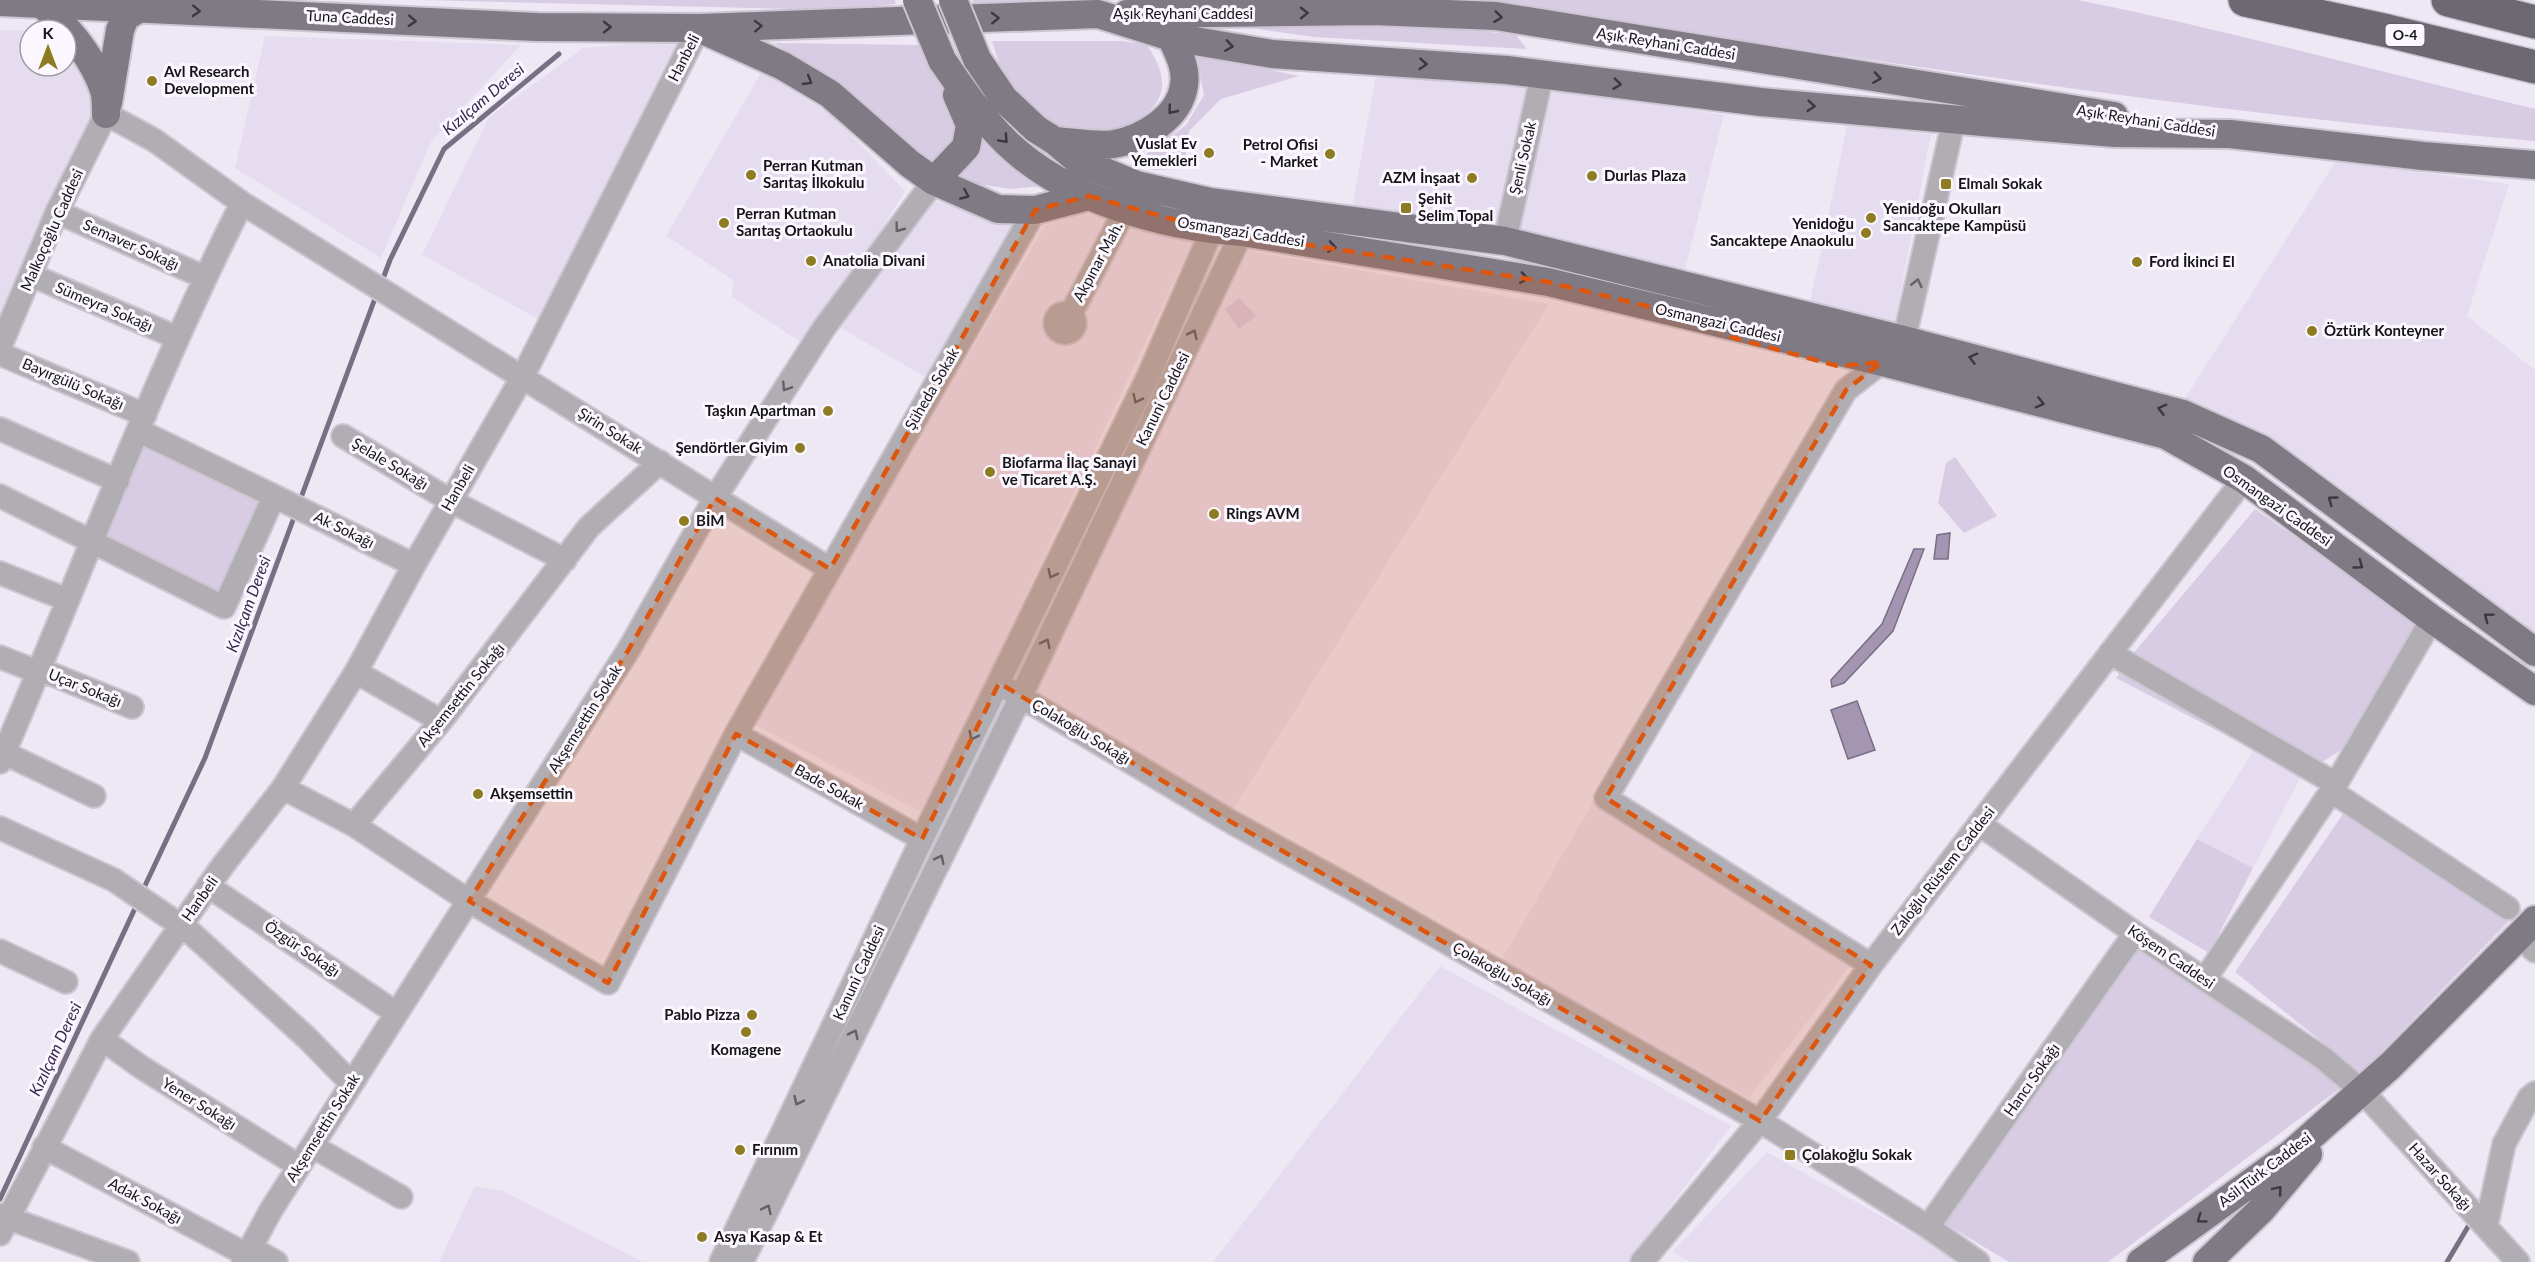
<svg xmlns="http://www.w3.org/2000/svg" width="2535" height="1262" font-family="Lato,sans-serif">
<rect width="100%" height="100%" fill="#eee8f5"/>
<!-- built -->
<path fill="#e6dcf0" d="M0,30L30,31V66H66V53L101,93L0,319Z
M265,36L521,45L431,142L381,258L235,168Z
M695,39V66L547,324L422,255L489,117L583,48Z
M762,71L834,117L905,191L822,326L807,346L732,297L733,280L666,236Z
M1376,75L1528,87L1502,224L1352,208Z
M1553,87L1724,115L1685,269L1520,230Z
M1847,126L1931,134L1895,321L1810,302Z
M2336,161L2509,184L2467,316L2535,370V637L2319,471L2184,400Z
M916,195L1017,227L927,378L837,326Z
M1082,213L1195,237L923,813L750,722L1045,226Z
M1245,250L1549,304L1233,810L1033,694Z
M2254,750L2302,775L2253,868L2197,839Z
M1597,795L1855,959L1749,1098L1501,961Z
M1440,966L1731,1126L1628,1262H1213Z
M1767,1152L1963,1262H1691L1672,1252Z
M475,1186L503,1191L643,1262H439Z"/>
<!-- green -->
<path fill="#d8cce5" d="M419,0H895L896,4L834,10Z
M972,0H1133L973,2Z
M1452,0H2078C2232,31 2383,73 2535,109V141C2187,112 1842,55 1497,3Z
M1392,21L1516,35L1527,49L1314,37L1224,24Z
M992,41H1122L1147,45C1155,58 1163,70 1162,87C1160,121 1096,144 1069,132C1049,123 1018,97 1006,79C999,68 996,52 992,41Z
M774,43L920,45L963,113L961,142L936,166L850,92Z
M1197,55L1299,76L1221,99L1189,131L1184,169L1151,170L1147,153L1186,125L1204,95Z
M981,134L1043,186L1012,189L957,181Z
M1239,298L1256,316L1239,329L1225,309Z
M145,440L266,498L222,595L106,538Z
M1955,457L1997,516L1964,533L1938,503L1946,463Z
M2255,509L2420,625L2346,747L2302,775L2116,678L2132,655Z
M2347,808L2508,922L2361,1073L2235,972Z
M2197,839L2253,868L2209,953L2149,917Z
M2138,945L2343,1086L2108,1262H2009L1941,1221Z"/>
<!-- water -->
<path fill="#a496b2" stroke="#796f84" stroke-width="1.5" d="M1950,533L1948,559H1934L1937,535Z
M1914,549H1924L1893,631L1844,683L1832,687L1831,680L1882,624Z
M1857,701L1875,750L1848,759L1831,710Z"/>
<g fill="none" stroke-linecap="round" stroke-linejoin="round">
<!-- stream -->
<path stroke="#796f84" stroke-width="5" d="M381,284L390,260L444,149L559,54
M299,503L377,293
M142,892L205,758L296,512
M0,1199L137,904
M2447,1262L2472,1220"/>
<!-- minor casing -->
<g stroke="#cbc6d2" stroke-width="26">
<path id="minor" d="M57,212L204,277
M1505,241L1542,75
M31,275L178,338
M1055 323a10 10 0 1 1 20 0a10 10 0 1 1-20 0Z
M1071,314L1125,210
M0,347L57,212L106,114L154,140L242,203L830,569
M0,354L145,415
M0,429L118,481
M343,436L451,501L565,560
M660,462L589,527L441,721L354,825L469,901L608,983L736,734L1035,210
M0,496L224,607L274,496L139,431
M274,496L414,565
M0,573L68,600
M2110,653L2336,784L2432,619
M0,657L38,672
M39,669L132,707
M356,672L441,721
M1008,689L1233,823L1355,890L1760,1121L1928,1227L1978,1262
M736,734L922,839
M0,751L94,796
M0,762C81,576 150,384 242,203
M283,788L354,825
M2331,791L2508,908
M1979,824L2135,933L2323,1058L2362,1091L2518,1262
M0,828L114,880L189,931L307,1038L351,1083
M208,886L396,1013
M2519,936L2535,951
M0,951L66,982
M1871,965L1606,798L1846,390L1882,362L1904,340L1954,119
M2205,979L2336,784
M102,1039L141,1067L299,1166
M312,1146L401,1197
M44,1147L247,1255
M0,1215L128,1262
M1928,1227L2135,933
M2486,1227L2504,1144L2529,1098L2535,1093
M0,1234L102,1039L221,868L283,788L356,672L414,565L523,376L699,28
M251,1248L276,1262
M243,1262L271,1210L312,1146L629,649L715,498L824,328L934,181
M721,1262L922,839L1149,375L1212,230
M742,1262L1021,696L1242,232
M1642,1262L1760,1121L1871,965L2244,479"/>
</g>
<!-- major casing -->
<g stroke="#cbc6d2" stroke-width="32">
<path id="major" d="M0,2L537,27L699,28L1098,14L1171,37L1272,54L1507,70L1761,102L1994,123L2115,133L2230,134L2423,156L2535,165
M41,3C66,26 93,57 104,90C106,97 106,106 106,114
M1127,14L1373,11L1496,16L2114,116
M705,31L783,66L830,94L910,164L934,181L998,209L1035,210L1089,196
M977,59L1004,99L1036,129L1055,141L1079,161L1136,185L1210,202L1505,241L1904,340L2183,414L2261,449L2535,652
M942,60C961,88 982,119 1007,143C1065,199 1163,227 1242,232L1548,282L1882,362L2166,435L2244,479L2432,619L2535,691
M108,103L120,30L125,17L138,9
M1055,141C1073,142 1096,147 1114,144C1143,139 1180,117 1184,85C1187,68 1178,52 1171,37
M934,181L966,147L970,125L957,95
M2141,1262L2292,1153L2391,1065L2535,920
M2207,1262L2261,1210L2308,1154"/>
</g>
<!-- highway casing -->
<g stroke="#cbc6d2" stroke-width="36">
<path id="highway" d="M2245,0L2388,31L2535,67
M2448,0L2535,22"/>
</g>
<!-- minor -->
<use href="#minor" stroke="#b0aeb3" stroke-width="22"/>
<!-- major -->
<use href="#major" stroke="#7f7a84" stroke-width="28"/>
<!-- highway -->
<use href="#highway" stroke="#6e6873" stroke-width="33"/>
<!-- major-bridge casing -->
<g stroke="#cbc6d2" stroke-width="32" stroke-linecap="butt">
<path id="major-bridge" d="M917,0L942,60
M953,0L977,59"/>
</g>
<!-- major-bridge -->
<use href="#major-bridge" stroke="#7f7a84" stroke-width="28"/>
</g>
<!-- one-way arrows -->
<defs><path id="oneway-chevron" d="M-2-3.5L2.5 0L-2 3.5" fill="none" stroke-width="1.6" stroke-linecap="round" stroke-linejoin="round" transform="scale(1.5)"/></defs>
<g stroke="#3b383e">
<use href="#oneway-chevron" transform="translate(196 11) rotate(3)"/>
<use href="#oneway-chevron" transform="translate(1304 13) rotate(-1)"/>
<use href="#oneway-chevron" transform="translate(1498 17) rotate(7)"/>
<use href="#oneway-chevron" transform="translate(995 18) rotate(-2)"/>
<use href="#oneway-chevron" transform="translate(412 21) rotate(3)"/>
<use href="#oneway-chevron" transform="translate(758 26) rotate(-2)"/>
<use href="#oneway-chevron" transform="translate(607 27)"/>
<use href="#oneway-chevron" transform="translate(1229 46) rotate(9)"/>
<use href="#oneway-chevron" transform="translate(1423 64) rotate(4)"/>
<use href="#oneway-chevron" transform="translate(1877 78) rotate(9)"/>
<use href="#oneway-chevron" transform="translate(808 81) rotate(31)"/>
<use href="#oneway-chevron" transform="translate(1617 84) rotate(7)"/>
<use href="#oneway-chevron" transform="translate(1811 106) rotate(5)"/>
<use href="#oneway-chevron" transform="translate(1172 110) rotate(129)"/>
<use href="#oneway-chevron" transform="translate(1004 139) rotate(47)"/>
<use href="#oneway-chevron" transform="translate(965 195) rotate(24)"/>
<use href="#oneway-chevron" transform="translate(1332 247) rotate(9)"/>
<use href="#oneway-chevron" transform="translate(1524 278) rotate(9)"/>
<use href="#oneway-chevron" transform="translate(1973 358) rotate(-165)"/>
<use href="#oneway-chevron" transform="translate(2040 403) rotate(14)"/>
<use href="#oneway-chevron" transform="translate(2162 409) rotate(-165)"/>
<use href="#oneway-chevron" transform="translate(2332 500) rotate(-144)"/>
<use href="#oneway-chevron" transform="translate(2359 565) rotate(36)"/>
<use href="#oneway-chevron" transform="translate(2488 617) rotate(-143)"/>
<use href="#oneway-chevron" transform="translate(2278 1190) rotate(-50)"/>
<use href="#oneway-chevron" transform="translate(2201 1219) rotate(144)"/>
</g>
<g stroke="#636166">
<use href="#oneway-chevron" transform="translate(899 228) rotate(127)"/>
<use href="#oneway-chevron" transform="translate(1917 283) rotate(-77)"/>
<use href="#oneway-chevron" transform="translate(1193 334) rotate(-64)"/>
<use href="#oneway-chevron" transform="translate(786 387) rotate(123)"/>
<use href="#oneway-chevron" transform="translate(1137 399) rotate(116)"/>
<use href="#oneway-chevron" transform="translate(1052 574) rotate(116)"/>
<use href="#oneway-chevron" transform="translate(1046 643) rotate(-64)"/>
<use href="#oneway-chevron" transform="translate(973 736) rotate(116)"/>
<use href="#oneway-chevron" transform="translate(940 859) rotate(-64)"/>
<use href="#oneway-chevron" transform="translate(854 1034) rotate(-64)"/>
<use href="#oneway-chevron" transform="translate(798 1101) rotate(116)"/>
<use href="#oneway-chevron" transform="translate(767 1209) rotate(-64)"/>
</g>
<!-- marked area -->
<path fill="#de560d" fill-opacity="0.2" stroke="#de560d" stroke-width="4.5" stroke-dasharray="12 8" stroke-linejoin="round" d="M1089,196L1212,230L1548,282L1713,322L1727,336L1838,366L1882,362L1846,390L1606,798L1871,965L1760,1121L1233,823L999,683L922,839L736,734L608,983L469,901L629,649L715,498L830,569L1035,210Z"/>
<!-- markers -->
<g fill="#8e7c22" stroke="#faf7ff" stroke-width="2">
<circle cx="152" cy="81" r="6"/>
<circle cx="1209" cy="153" r="6"/>
<circle cx="1330" cy="154" r="6"/>
<circle cx="751" cy="175" r="6"/>
<circle cx="1592" cy="176" r="6"/>
<circle cx="1472" cy="178" r="6"/>
<rect x="1940" y="178" width="12" height="12" rx="3"/>
<rect x="1400" y="202" width="12" height="12" rx="3"/>
<circle cx="1871" cy="218" r="6"/>
<circle cx="724" cy="223" r="6"/>
<circle cx="1866" cy="233" r="6"/>
<circle cx="811" cy="261" r="6"/>
<circle cx="2137" cy="262" r="6"/>
<circle cx="2312" cy="331" r="6"/>
<circle cx="828" cy="411" r="6"/>
<circle cx="800" cy="448" r="6"/>
<circle cx="990" cy="472" r="6"/>
<circle cx="1214" cy="514" r="6"/>
<circle cx="684" cy="521" r="6"/>
<circle cx="478" cy="794" r="6"/>
<circle cx="752" cy="1015" r="6"/>
<circle cx="746" cy="1032" r="6"/>
<circle cx="740" cy="1150" r="6"/>
<rect x="1784" y="1149" width="12" height="12" rx="3"/>
<circle cx="702" cy="1237" r="6"/>
</g>
<g text-anchor="middle" stroke-width="6" stroke-linejoin="round" paint-order="stroke">
<!-- shield labels -->
<rect fill="#faf7ff" stroke="#5a585d" stroke-width="1.5" x="2385.5" y="24" width="39" height="22" rx="4.5"/>
<g font-size="14" font-weight="bold" fill="#161418">
<text x="2405" y="40">O-4</text>
</g>
<!-- street labels -->
<g font-size="15" fill="#161418" stroke="#faf7ff">
<text x="1183" y="19">Aşık Reyhani Caddesi</text>
<text transform="translate(350 18) rotate(3)" y="5">Tuna Caddesi</text>
<text transform="translate(1666 44) rotate(9)" y="5">Aşık Reyhani Caddesi</text>
<text transform="translate(684 58) rotate(-63)" y="5">Hanbeli</text>
<text transform="translate(2146 121) rotate(9)" y="5">Aşık Reyhani Caddesi</text>
<text transform="translate(1523 158) rotate(-77)" y="5">Şenli Sokak</text>
<text transform="translate(52 230) rotate(-66)" y="5">Malkoçoğlu Caddesi</text>
<text transform="translate(1241 232) rotate(9)" y="5">Osmangazi Caddesi</text>
<text transform="translate(131 245) rotate(24)" y="5">Semaver Sokağı</text>
<text transform="translate(1098 262) rotate(-62)" y="5">Akpınar Mah.</text>
<text transform="translate(104 307) rotate(23)" y="5">Sümeyra Sokağı</text>
<text transform="translate(1718 323) rotate(13)" y="5">Osmangazi Caddesi</text>
<text transform="translate(73 384) rotate(23)" y="5">Bayırgülü Sokağı</text>
<text transform="translate(932 389) rotate(-60)" y="5">Şüheda Sokak</text>
<text transform="translate(1163 399) rotate(-64)" y="5">Kanuni Caddesi</text>
<text transform="translate(610 431) rotate(32)" y="5">Şirin Sokak</text>
<text transform="translate(390 464) rotate(31)" y="5">Şelale Sokağı</text>
<text transform="translate(458 488) rotate(-60)" y="5">Hanbeli</text>
<text transform="translate(2277 506) rotate(35)" y="5">Osmangazi Caddesi</text>
<text transform="translate(344 530) rotate(26)" y="5">Ak Sokağı</text>
<text transform="translate(85 688) rotate(22)" y="5">Uçar Sokağı</text>
<text transform="translate(461 695) rotate(-51)" y="5">Akşemsettin Sokağı</text>
<text transform="translate(585 719) rotate(-58)" y="5">Akşemsettin Sokak</text>
<text transform="translate(1081 732) rotate(31)" y="5">Çolakoğlu Sokağı</text>
<text transform="translate(829 787) rotate(29)" y="5">Bade Sokak</text>
<text transform="translate(1943 871) rotate(-52)" y="5">Zaloğlu Rüstem Caddesi</text>
<text transform="translate(200 899) rotate(-55)" y="5">Hanbeli</text>
<text transform="translate(302 949) rotate(34)" y="5">Özgür Sokağı</text>
<text transform="translate(2171 957) rotate(34)" y="5">Köşem Caddesi</text>
<text transform="translate(859 973) rotate(-65)" y="5">Kanuni Caddesi</text>
<text transform="translate(1502 974) rotate(30)" y="5">Çolakoğlu Sokağı</text>
<text transform="translate(2032 1080) rotate(-55)" y="5">Hancı Sokağı</text>
<text transform="translate(199 1104) rotate(32)" y="5">Yener Sokağı</text>
<text transform="translate(323 1128) rotate(-58)" y="5">Akşemsettin Sokak</text>
<text transform="translate(2265 1170) rotate(-37)" y="5">Asil Türk Caddesi</text>
<text transform="translate(2440 1177) rotate(48)" y="5">Hazar Sokağı</text>
<text transform="translate(145 1201) rotate(28)" y="5">Adak Sokağı</text>
</g>
<!-- poi labels -->
<g font-size="15" font-weight="bold" fill="#161418" stroke="#faf7ff" text-anchor="start">
<text x="164" y="77">Avl Research<tspan x="164" dy="17">Development</tspan></text>
<text x="1197" y="149" text-anchor="end">Vuslat Ev<tspan x="1197" dy="17">Yemekleri</tspan></text>
<text x="1318" y="150" text-anchor="end">Petrol Ofisi<tspan x="1318" dy="17">- Market</tspan></text>
<text x="763" y="171">Perran Kutman<tspan x="763" dy="17">Sarıtaş İlkokulu</tspan></text>
<text x="1604" y="181">Durlas Plaza</text>
<text x="1460" y="183" text-anchor="end">AZM İnşaat</text>
<text x="1958" y="189">Elmalı Sokak</text>
<text x="1418" y="204">Şehit<tspan x="1418" dy="17">Selim Topal</tspan></text>
<text x="1883" y="214">Yenidoğu Okulları<tspan x="1883" dy="17">Sancaktepe Kampüsü</tspan></text>
<text x="736" y="219">Perran Kutman<tspan x="736" dy="17">Sarıtaş Ortaokulu</tspan></text>
<text x="1854" y="229" text-anchor="end">Yenidoğu<tspan x="1854" dy="17">Sancaktepe Anaokulu</tspan></text>
<text x="823" y="266">Anatolia Divani</text>
<text x="2149" y="267">Ford İkinci El</text>
<text x="2324" y="336">Öztürk Konteyner</text>
<text x="816" y="416" text-anchor="end">Taşkın Apartman</text>
<text x="788" y="453" text-anchor="end">Şendörtler Giyim</text>
<text x="1002" y="468">Biofarma İlaç Sanayi<tspan x="1002" dy="17">ve Ticaret A.Ş.</tspan></text>
<text x="1226" y="519">Rings AVM</text>
<text x="696" y="526">BİM</text>
<text x="490" y="799">Akşemsettin</text>
<text x="740" y="1020" text-anchor="end">Pablo Pizza</text>
<text x="746" y="1055" text-anchor="middle">Komagene</text>
<text x="752" y="1155">Fırınım</text>
<text x="1802" y="1160">Çolakoğlu Sokak</text>
<text x="714" y="1242">Asya Kasap &amp; Et</text>
</g>
<!-- water labels -->
<g font-size="16" font-style="italic" fill="#3a254d" stroke="#faf7ff">
<text transform="translate(483 99) rotate(-40)" y="6">Kızılçam Deresi</text>
<text transform="translate(248 604) rotate(-70)" y="6">Kızılçam Deresi</text>
<text transform="translate(55 1049) rotate(-65)" y="6">Kızılçam Deresi</text>
</g>
</g>
<!-- north arrow -->
<g transform="translate(48 48)"><circle r="28" fill="#faf7ff" stroke="#9f9ca3" stroke-width="1.5"/>
<path d="M0-4.5L10 22L0 15L-10 22Z" fill="#8e7c22"/>
<text y="-9" font-size="16" font-weight="bold" text-anchor="middle" fill="#161418">K</text>
</g>
</svg>
